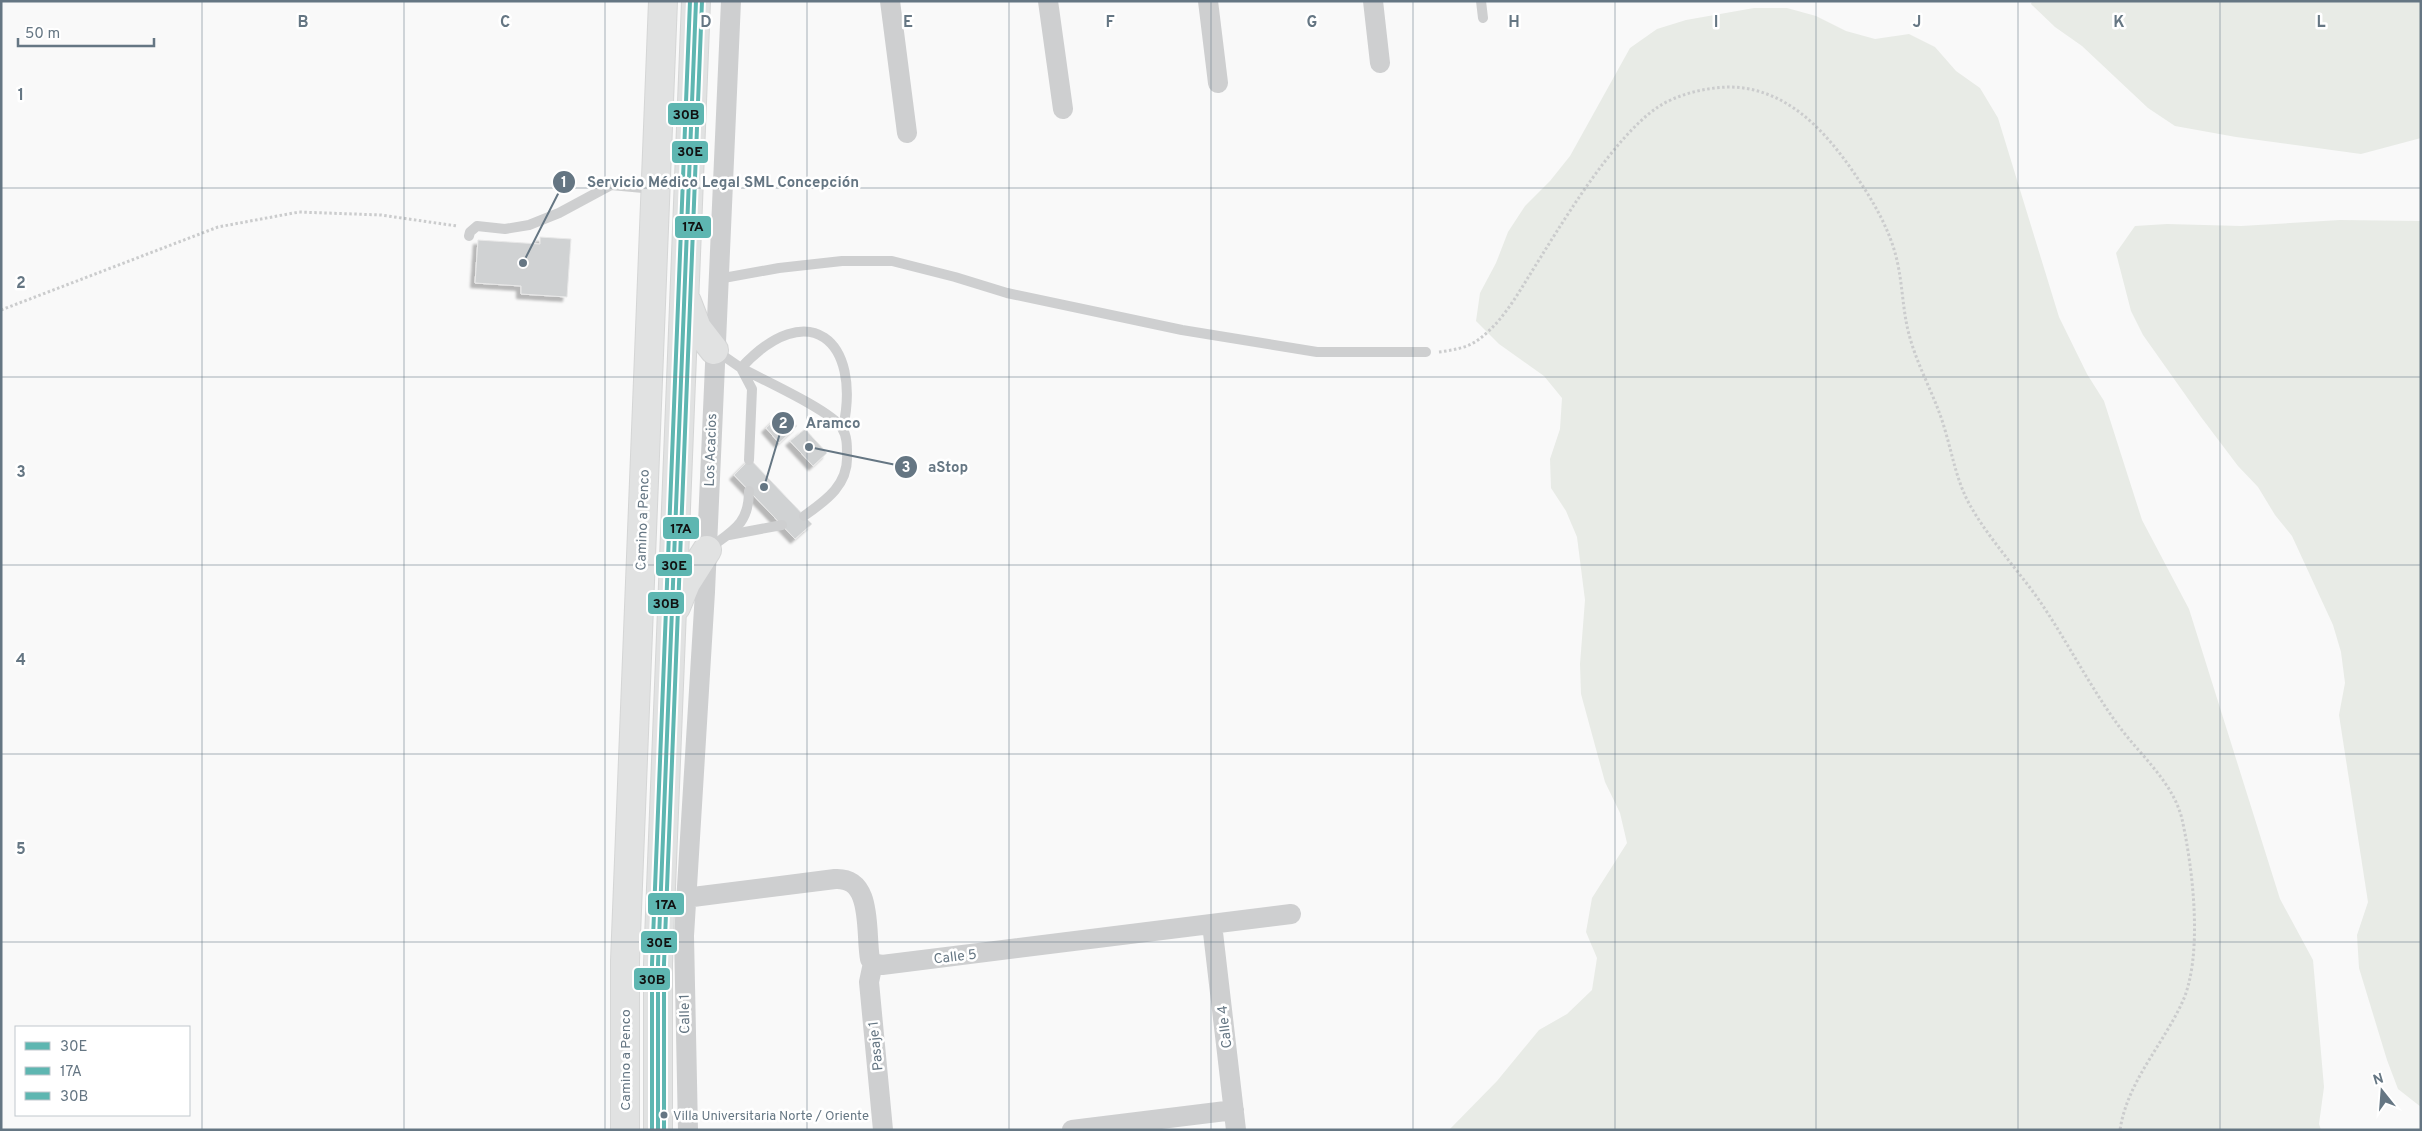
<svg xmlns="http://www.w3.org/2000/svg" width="2422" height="1131" font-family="Overpass,sans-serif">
<defs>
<filter id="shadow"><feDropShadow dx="-4.5" dy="4.5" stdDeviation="1" flood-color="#0004"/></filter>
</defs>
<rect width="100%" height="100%" fill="#f9f9f9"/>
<!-- green -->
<path fill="#e8ebe6" d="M2032,1H2421V138L2361,154L2236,137L2175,126L2148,108L2082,46L2055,27L2031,4Z
M1754,8H1787L1816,16L1846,31L1875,39L1909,34L1935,47L1956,71L1980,88L1998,118L2059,317L2087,374L2104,401L2142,520L2189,609L2280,899L2313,960L2324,1087L2319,1124L2321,1130H1449L1497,1081L1539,1030L1567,1014L1592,990L1597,958L1586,932L1592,898L1627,843L1620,813L1605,782L1581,694L1580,664L1585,600L1577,537L1566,511L1551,488L1550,459L1560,429L1562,398L1544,376L1499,344L1476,321L1480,293L1496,263L1508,232L1525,206L1550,181L1570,156L1630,48L1657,29L1686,20Z
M2340,220L2421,221V1107L2398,1089L2387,1060L2359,968L2357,935L2368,902L2339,715L2345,683L2341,652L2333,625L2292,536L2275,515L2258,487L2238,466L2201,417L2143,335L2131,311L2116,253L2135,226L2167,224L2241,226Z"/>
<!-- building -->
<path fill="#d0d2d3" stroke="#e8e8e8" filter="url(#shadow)" d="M540,237L571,239L567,297L521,294V286L475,283L478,240L540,244Z
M784,411L797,426L779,443L766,428Z
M805,429L827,453L813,466L790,441Z
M750,459L812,524L795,539L734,475Z"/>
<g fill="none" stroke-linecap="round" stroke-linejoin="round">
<!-- highway casing -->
<g stroke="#d5d6d6" stroke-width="30">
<path id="highway" d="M687,302L697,328L714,350
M676,607L686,583L707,550
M625,1130V961L663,1
M658,1130V964L696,1"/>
</g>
<!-- path -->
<path stroke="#cbcccd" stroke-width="3" stroke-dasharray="2.5 2.5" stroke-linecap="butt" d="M1,310L218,227L299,212L381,215L457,226
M1439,352C1453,350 1467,348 1478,340C1500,324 1515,299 1529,276C1559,228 1612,138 1658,107C1678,94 1704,88 1728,87C1784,87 1822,127 1852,170C1872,199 1891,230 1898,265C1903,290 1903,314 1910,338C1919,370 1936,398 1945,430C1953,457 1957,483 1971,507C1990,540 2017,569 2039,600C2067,641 2089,685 2118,725C2140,755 2173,782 2182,819C2193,869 2204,959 2181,1005C2161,1047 2127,1083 2120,1130"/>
<!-- lane -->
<path stroke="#cecfd0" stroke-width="10" d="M1481,1L1483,18
M469,236L470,232L477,226L505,229L529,225L559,213L611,185L654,189
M718,279L779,268L842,261H892L955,277L1007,293L1182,330L1317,352H1426
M715,350L741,368L752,389L749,460
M804,516C827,500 849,484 847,454C847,445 847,436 842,428C830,410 763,380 741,368C808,295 862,340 843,428
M729,535L782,525
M707,550C732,531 749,525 749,491"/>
<!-- street -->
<path stroke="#cecfd0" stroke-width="20" d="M890,1L907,133
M1048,1L1063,109
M1208,1L1218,83
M1373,1L1380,63
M685,898L835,879C874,877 865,932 870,959L873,963L882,965L1291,914
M1212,924L1236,1130
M873,963L869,982L883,1130
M688,1130L684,936L705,592L731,1
M1072,1130L1234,1110"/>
<!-- highway -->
<use href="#highway" stroke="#e1e2e2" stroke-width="28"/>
<!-- bus-1 casing -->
<g stroke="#fff" stroke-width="8">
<path id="bus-1" d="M658,1130V964L696,1"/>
</g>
<!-- bus-2 casing -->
<g stroke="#fff" stroke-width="8">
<path id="bus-2" d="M664,1130V964L702,1"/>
</g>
<!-- bus-3 casing -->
<g stroke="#fff" stroke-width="8">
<path id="bus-3" d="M652,1130V964L690,1"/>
</g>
<!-- bus-1 -->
<use href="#bus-1" stroke="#5eb6b1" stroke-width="4"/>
<!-- bus-2 -->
<use href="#bus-2" stroke="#5eb6b1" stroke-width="4"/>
<!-- bus-3 -->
<use href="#bus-3" stroke="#5eb6b1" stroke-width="4"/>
</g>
<!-- grid -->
<path fill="none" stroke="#657683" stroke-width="1" stroke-opacity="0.55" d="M202,1V1130M404,1V1130M605,1V1130M807,1V1130M1009,1V1130M1211,1V1130M1413,1V1130M1615,1V1130M1816,1V1130M2018,1V1130M2220,1V1130M1,188H2421M1,377H2421M1,565H2421M1,754H2421M1,942H2421"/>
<!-- markers -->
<circle fill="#657683" stroke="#fff" stroke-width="2" cx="664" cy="1115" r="4.5"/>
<g text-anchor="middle" stroke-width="5" stroke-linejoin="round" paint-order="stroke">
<!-- bus labels -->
<g font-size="13" fill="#657683" stroke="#fff" text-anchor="start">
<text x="673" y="1120">Villa Universitaria Norte / Oriente</text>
</g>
<!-- street labels -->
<g font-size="14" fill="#657683" stroke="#fff">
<text transform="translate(710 450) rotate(-88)" y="5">Los Acacios</text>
<text transform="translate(642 520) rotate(-88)" y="5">Camino a Penco</text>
<text transform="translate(955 956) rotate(-7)" y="5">Calle 5</text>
<text transform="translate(684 1014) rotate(-91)" y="5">Calle 1</text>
<text transform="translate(1224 1027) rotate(-97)" y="5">Calle 4</text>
<text transform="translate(875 1046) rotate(-96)" y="5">Pasaje 1</text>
<text transform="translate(625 1060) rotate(-90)" y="5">Camino a Penco</text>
</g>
</g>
<g font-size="16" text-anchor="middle" font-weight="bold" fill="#657683" stroke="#fff" stroke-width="5" stroke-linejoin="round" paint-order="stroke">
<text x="303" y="27">B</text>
<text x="505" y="27">C</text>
<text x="706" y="27">D</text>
<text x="908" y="27">E</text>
<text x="1110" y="27">F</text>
<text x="1312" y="27">G</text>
<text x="1514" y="27">H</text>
<text x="1716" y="27">I</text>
<text x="1917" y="27">J</text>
<text x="2119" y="27">K</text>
<text x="2321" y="27">L</text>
<text x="21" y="100">1</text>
<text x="21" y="288">2</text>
<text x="21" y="477">3</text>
<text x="21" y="665">4</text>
<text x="21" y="854">5</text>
</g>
<!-- callouts -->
<path fill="none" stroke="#657683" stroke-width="2" d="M523 263L564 182M764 487L783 423M809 447L906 467"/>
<g fill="#657683" stroke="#fff" stroke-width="2">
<circle cx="523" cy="263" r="5"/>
<circle cx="764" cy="487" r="5"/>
<circle cx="809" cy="447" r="5"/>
<circle cx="564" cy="182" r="12"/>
<circle cx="783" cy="423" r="12"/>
<circle cx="906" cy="467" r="12"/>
</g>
<g font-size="15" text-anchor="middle" font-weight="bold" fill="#fff">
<text x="564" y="187">1</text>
<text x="783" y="428">2</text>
<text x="906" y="472">3</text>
</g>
<g font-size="15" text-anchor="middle" font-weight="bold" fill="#657683" stroke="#fff" stroke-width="5" stroke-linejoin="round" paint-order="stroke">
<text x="723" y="187">Servicio Médico Legal SML Concepción</text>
<text x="833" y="428">Aramco</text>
<text x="948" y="472">aStop</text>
</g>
<g stroke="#fff" stroke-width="2">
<rect x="667" y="102" width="38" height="24" rx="5" fill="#5eb6b1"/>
<rect x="671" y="140" width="38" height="24" rx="5" fill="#5eb6b1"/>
<rect x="674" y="215" width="38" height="24" rx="5" fill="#5eb6b1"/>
<rect x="662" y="516" width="38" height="24" rx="5" fill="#5eb6b1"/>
<rect x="655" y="553" width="38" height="24" rx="5" fill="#5eb6b1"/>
<rect x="647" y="591" width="38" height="24" rx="5" fill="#5eb6b1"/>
<rect x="647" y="892" width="38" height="24" rx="5" fill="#5eb6b1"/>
<rect x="640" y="930" width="38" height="24" rx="5" fill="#5eb6b1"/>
<rect x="633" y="967" width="38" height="24" rx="5" fill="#5eb6b1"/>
</g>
<g font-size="14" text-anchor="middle" font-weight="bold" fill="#111">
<text x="686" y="119">30B</text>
<text x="690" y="156">30E</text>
<text x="693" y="231">17A</text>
<text x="681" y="533">17A</text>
<text x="674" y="570">30E</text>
<text x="666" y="608">30B</text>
<text x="666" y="909">17A</text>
<text x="659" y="947">30E</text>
<text x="652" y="984">30B</text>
</g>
<!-- border -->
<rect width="2422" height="1131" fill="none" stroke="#657683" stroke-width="5"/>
<!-- legend -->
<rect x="15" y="1026" width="175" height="90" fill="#ffffff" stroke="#c1c8cd"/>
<rect x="25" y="1042" width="25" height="8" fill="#5eb6b1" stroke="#c1c8cd"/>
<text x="60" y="1051" font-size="15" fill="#657683">30E</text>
<rect x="25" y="1067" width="25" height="8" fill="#5eb6b1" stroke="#c1c8cd"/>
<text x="60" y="1076" font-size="15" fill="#657683">17A</text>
<rect x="25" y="1092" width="25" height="8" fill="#5eb6b1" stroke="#c1c8cd"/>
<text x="60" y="1101" font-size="15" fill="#657683">30B</text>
<!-- north arrow -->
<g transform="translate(2382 1091) rotate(343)" stroke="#ffffff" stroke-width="4" paint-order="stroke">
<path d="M0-4L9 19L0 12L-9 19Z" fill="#657683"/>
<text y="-8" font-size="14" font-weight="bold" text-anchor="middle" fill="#657683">N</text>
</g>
<!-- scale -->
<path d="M18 38v8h136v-8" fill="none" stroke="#657683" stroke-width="2.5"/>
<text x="25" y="38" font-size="15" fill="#657683" stroke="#ffffff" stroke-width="4" paint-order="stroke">50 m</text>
</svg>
